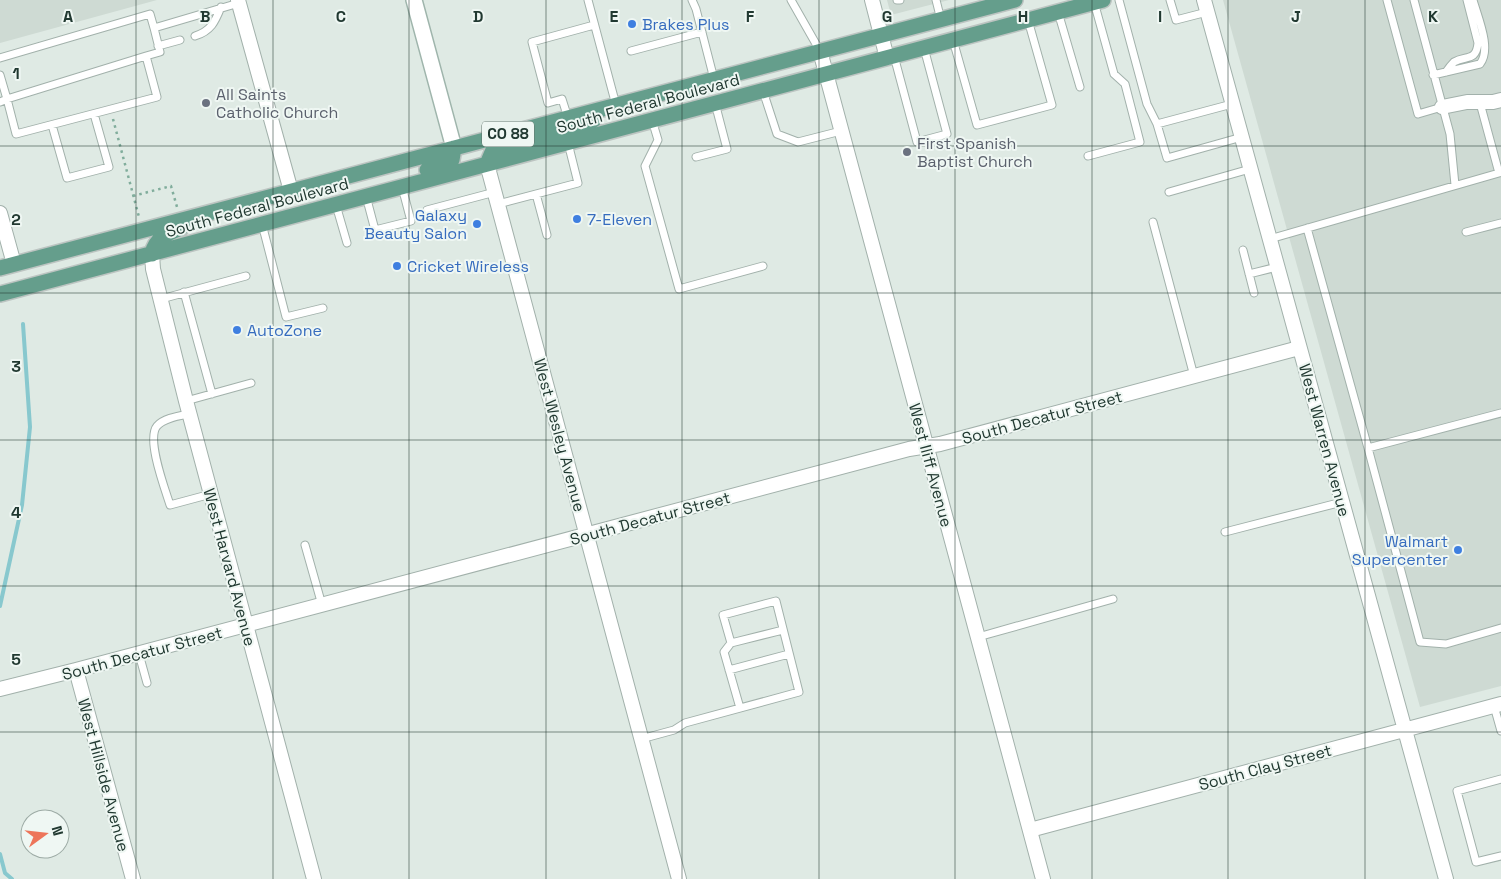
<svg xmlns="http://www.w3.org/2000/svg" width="1501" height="879" font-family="'Space Grotesk',sans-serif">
<rect width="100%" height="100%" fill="#dfeae4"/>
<!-- built -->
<path fill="#cedad3" d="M0,0H157L0,43Z
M887,0H949L891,15Z
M1223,0H1501V686L1420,707Z"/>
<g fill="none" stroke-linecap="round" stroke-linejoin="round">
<!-- stream -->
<path stroke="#88c8ce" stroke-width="4" d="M0,606L22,505L30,427L23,324
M0,854L5,873L12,879"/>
<!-- lane casing -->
<g stroke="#a2b1ab" stroke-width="9">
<path id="lane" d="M588,0L616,105
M692,0L696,9L714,79
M791,0L820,51
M897,0H900
M936,0L941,20
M1119,0L1147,104L1157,124L1232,104
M1170,0L1176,20L1207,12
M1387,0L1418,114L1442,107
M1414,0L1450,134L1455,185
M1058,12L1080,87
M195,36C211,31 215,22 221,7
M953,40L977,125L1052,105L1028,20
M158,46L180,40
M631,51L702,32
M146,56L7,99L16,134L157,97L146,56L160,52L154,28L239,3
M894,56L917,142L947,134L924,48
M0,58L150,14L154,28
M1446,72C1448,69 1451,65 1454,62C1466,55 1476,62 1478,43L1467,0
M0,75L7,99L0,102
M1433,75L1480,64C1492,49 1478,18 1473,0
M763,91L777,134L798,142L841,131
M568,118L562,99L548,103L532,42L594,25
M652,120L658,140L645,166L679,289L763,266
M1157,124L1167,158L1242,137
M52,125L67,178L109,167L94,114
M1088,156L1140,142L1125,84L1114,74L1094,2
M696,157L727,149L715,103
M1169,192L1250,169
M536,194L547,235
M366,196L375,230L411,221L402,187
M498,204L578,183L568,143
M336,205L347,243
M427,210L495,192
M1153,222L1194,376
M262,224L286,317L323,308
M1307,228L1368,448L1501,413
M1466,232L1501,223
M1270,239L1499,173L1480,103
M1243,250L1254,293
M1249,274L1277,267
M184,292L212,394
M161,299L246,276
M186,401L251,383
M189,414C179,416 164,418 157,426C146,439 165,489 170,505L211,494
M1368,448L1420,642L1446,644L1501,628
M1225,532L1342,502
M305,545L322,605
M978,637L1113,599
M731,643L783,630
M139,654L147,683
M729,670L789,654
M1494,706L1501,731
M641,739L674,730L685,723L799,692L776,601L723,615L731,643L724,652L740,708
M1501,779L1457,791L1476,862L1501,856"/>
</g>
<!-- street casing -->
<g stroke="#a2b1ab" stroke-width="16">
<path id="street" d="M238,0L291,191
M872,0L887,58
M1204,0L1446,879
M820,51L1043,879
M1442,107L1467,102H1493L1501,100
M487,164L679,879
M0,213L14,264
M152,254L153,269L186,401L314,879
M76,670L133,879
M0,689L76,670L909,449L940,444L1299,348
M1030,830L1501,704"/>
</g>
<!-- secondary casing -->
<g stroke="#9fb5ac" stroke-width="18">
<path id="secondary" d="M414,0L454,148"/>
</g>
<!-- primary casing -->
<g stroke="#bcc4c1" stroke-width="18">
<path id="primary" d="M487,164L493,150L573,128L594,120
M427,170L445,165L452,160L454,148
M152,254C155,238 168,233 181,228
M0,268L1015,0
M0,294L1103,0"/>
</g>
<!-- path -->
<path stroke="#81ad9c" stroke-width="2.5" stroke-dasharray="2.5 4" stroke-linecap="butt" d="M113,119L139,217
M133,196L171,186L177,207"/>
<!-- lane -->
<use href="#lane" stroke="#fff" stroke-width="7"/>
<!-- street -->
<use href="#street" stroke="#fff" stroke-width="14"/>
<!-- secondary -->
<use href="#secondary" stroke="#fff" stroke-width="15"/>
<!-- primary -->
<use href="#primary" stroke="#659e8c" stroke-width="15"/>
</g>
<!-- grid -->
<path fill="none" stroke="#213931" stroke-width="1" stroke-opacity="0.55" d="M136,0V879M273,0V879M409,0V879M546,0V879M682,0V879M819,0V879M955,0V879M1092,0V879M1228,0V879M1365,0V879M0,146H1501M0,293H1501M0,440H1501M0,586H1501M0,732H1501"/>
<!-- markers -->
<g fill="#3f7fe0" stroke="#eff7f3" stroke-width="2">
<circle cx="632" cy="24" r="5"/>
<circle cx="577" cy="219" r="5"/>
<circle cx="477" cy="224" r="5"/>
<circle cx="397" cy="266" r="5"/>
<circle cx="237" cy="330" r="5"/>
<circle cx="1458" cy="550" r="5"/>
</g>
<g fill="#6b7280" stroke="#eff7f3" stroke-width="2">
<circle cx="206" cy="103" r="5"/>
<circle cx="907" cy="152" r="5"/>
</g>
<g text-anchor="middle" stroke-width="4" stroke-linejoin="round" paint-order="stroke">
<!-- shield labels -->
<rect fill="#eff7f3" stroke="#5f726b" stroke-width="1" x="482" y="121.5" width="52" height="25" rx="4"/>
<g font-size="15" font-weight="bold" fill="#213931">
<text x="508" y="139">CO 88</text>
</g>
<!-- shop labels -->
<g font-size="16" fill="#366cbe" stroke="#eff7f3" text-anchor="start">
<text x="642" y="30">Brakes Plus</text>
<text x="467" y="221" text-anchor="end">Galaxy<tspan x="467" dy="18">Beauty Salon</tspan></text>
<text x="587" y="225">7-Eleven</text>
<text x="407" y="272">Cricket Wireless</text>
<text x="247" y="336">AutoZone</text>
<text x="1448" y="547" text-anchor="end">Walmart<tspan x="1448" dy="18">Supercenter</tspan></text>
</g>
<!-- worship labels -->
<g font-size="16" fill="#5b616d" stroke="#eff7f3" text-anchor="start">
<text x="216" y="100">All Saints<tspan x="216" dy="18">Catholic Church</tspan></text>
<text x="917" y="149">First Spanish<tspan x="917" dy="18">Baptist Church</tspan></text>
</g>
<!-- street labels -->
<g font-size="16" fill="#213931" stroke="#eff7f3">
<text transform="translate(648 103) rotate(-15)" y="6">South Federal Boulevard</text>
<text transform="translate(257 207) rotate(-15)" y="6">South Federal Boulevard</text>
<text transform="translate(1042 417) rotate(-15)" y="6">South Decatur Street</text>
<text transform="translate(560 435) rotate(75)" y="6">West Wesley Avenue</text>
<text transform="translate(1325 440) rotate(75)" y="6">West Warren Avenue</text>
<text transform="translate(931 465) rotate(75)" y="6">West Iliff Avenue</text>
<text transform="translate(650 518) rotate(-15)" y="6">South Decatur Street</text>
<text transform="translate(230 567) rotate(75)" y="6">West Harvard Avenue</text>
<text transform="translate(142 653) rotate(-15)" y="6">South Decatur Street</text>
<text transform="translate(1265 767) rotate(-15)" y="6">South Clay Street</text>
<text transform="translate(104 775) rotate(75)" y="6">West Hillside Avenue</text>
</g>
</g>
<g font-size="16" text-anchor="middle" font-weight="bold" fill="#213931" stroke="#eff7f3" stroke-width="4" stroke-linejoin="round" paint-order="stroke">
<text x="68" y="22">A</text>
<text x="205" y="22">B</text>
<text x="341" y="22">C</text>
<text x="478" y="22">D</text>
<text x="614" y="22">E</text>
<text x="750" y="22">F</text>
<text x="887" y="22">G</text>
<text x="1023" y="22">H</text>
<text x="1160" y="22">I</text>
<text x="1296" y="22">J</text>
<text x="1433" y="22">K</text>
<text x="16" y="79">1</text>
<text x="16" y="225">2</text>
<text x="16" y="372">3</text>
<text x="16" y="518">4</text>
<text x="16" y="665">5</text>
</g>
<!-- north arrow -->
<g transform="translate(45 834) rotate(75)"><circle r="24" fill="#eff7f3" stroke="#9daba5"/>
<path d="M0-4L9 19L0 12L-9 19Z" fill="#ed755a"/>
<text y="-8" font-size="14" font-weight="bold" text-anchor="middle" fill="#213931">N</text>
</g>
</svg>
